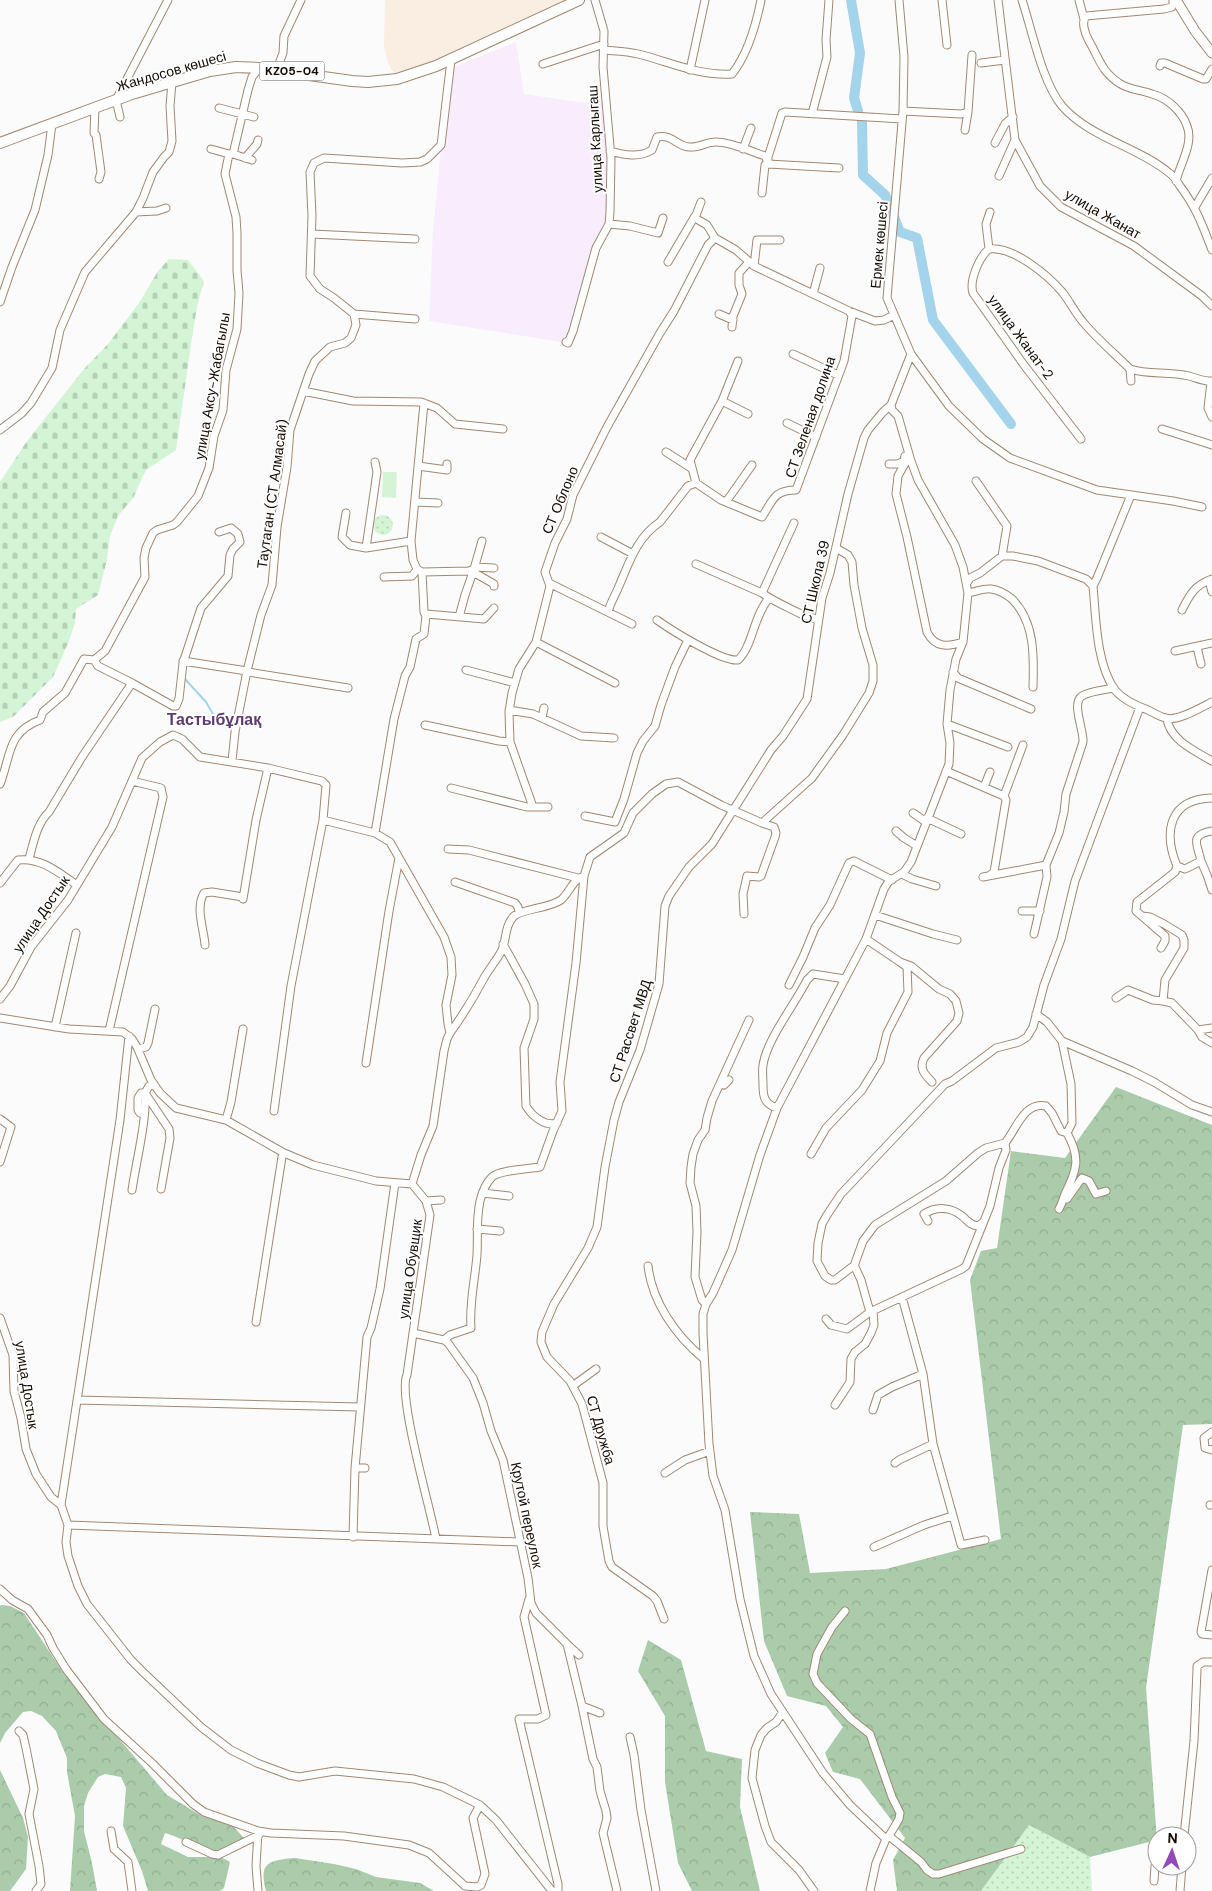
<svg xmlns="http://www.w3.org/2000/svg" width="1212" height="1891" font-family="'DM Sans',sans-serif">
<defs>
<pattern id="green-dots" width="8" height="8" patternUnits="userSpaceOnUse" patternTransform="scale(1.25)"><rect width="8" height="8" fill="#d4f5d5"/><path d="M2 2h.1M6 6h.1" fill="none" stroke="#b5d1b5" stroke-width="1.8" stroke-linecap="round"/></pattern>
<pattern id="forest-crowns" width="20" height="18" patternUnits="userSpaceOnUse" patternTransform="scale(1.25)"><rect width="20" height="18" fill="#aaccab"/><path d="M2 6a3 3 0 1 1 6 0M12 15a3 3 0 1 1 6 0" fill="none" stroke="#91ae92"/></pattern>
<pattern id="cemetery-stones" width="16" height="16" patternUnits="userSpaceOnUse" patternTransform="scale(1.25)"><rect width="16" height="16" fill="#d4f5d5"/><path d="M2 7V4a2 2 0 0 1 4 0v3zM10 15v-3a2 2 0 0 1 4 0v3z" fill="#b5d1b5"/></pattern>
</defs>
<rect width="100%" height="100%" fill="#fbfbfb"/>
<!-- built -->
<path fill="#faede2" d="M385,0H579L397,79L388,63L384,46Z"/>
<!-- medical -->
<path fill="#f7edfd" d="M516,42L524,94L579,102L605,103L611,158L609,224L604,233L568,343L429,321L433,230L449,69Z"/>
<!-- green -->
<path fill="url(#green-dots)" d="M373 525a10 10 0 1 1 20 0a10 10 0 1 1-20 0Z
M1029,1825L1090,1857L1092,1891H981Z"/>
<!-- forest -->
<path fill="url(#forest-crowns)" d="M1116,1087L1212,1125V1424L1183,1425L1146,1688L1157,1840L1090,1857L1029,1825L981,1891H897L893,1860L905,1838L860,1779L833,1772L825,1753L843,1727L826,1706L787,1696L764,1641L750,1512L799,1514L810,1573L886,1569L1001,1539L970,1280L981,1251L997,1248L1011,1151L1065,1158Z
M1,1605L10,1606L24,1613L64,1674L167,1795L202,1816L233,1826L244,1838C242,1840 239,1845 236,1847C218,1860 183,1838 165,1833L161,1844L188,1857H221L230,1862L224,1888L220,1891H148L142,1871L123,1826L126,1788L121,1777L105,1774L98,1777L88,1793L84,1806V1831L92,1863L97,1891H70L75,1816L67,1772V1758L56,1731L42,1716L31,1711L23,1712L5,1733L0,1743V1606Z
M648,1640L681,1660L706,1751L742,1759L740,1807L760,1891H692L678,1863L665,1782V1716L638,1671Z
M0,1770L23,1818L28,1837L26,1869L10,1891H0Z
M295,1858L334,1864L356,1869L376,1877L420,1883L434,1891H266C258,1862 270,1860 295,1858Z"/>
<!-- cemetery -->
<path fill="url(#cemetery-stones)" d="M169,259L188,260L204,281L197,307L191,344L176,450L146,470L133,498L118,516L110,536L107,560L98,595L76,609L75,623L69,641L53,677L13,717L0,722V482L27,441L84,369L108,344L139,303L158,271Z"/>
<!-- pitch -->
<path fill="#d4f5d5" d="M383,472H397L396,498L382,497Z"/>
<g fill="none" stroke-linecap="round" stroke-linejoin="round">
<!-- stream -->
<path stroke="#a4d4eb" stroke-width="2" d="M185,679L206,702L217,721"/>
<!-- river -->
<path stroke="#a4d4eb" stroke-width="10" d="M851,0L860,53L854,98L858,111
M862,121L863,175L885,195L900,232L917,238L933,320L1011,424"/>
<!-- street casing -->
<g stroke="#a08874" stroke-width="9">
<path id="street" d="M899,0L904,57L903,111L887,298L911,354L949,406L983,439L1010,458L1097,490L1173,501L1202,507
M942,0L947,45
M998,0L1015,140L1040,186L1061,207L1134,246L1202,296L1212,306
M1022,0C1032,30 1042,82 1062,106C1090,138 1136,146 1168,172C1173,175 1177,181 1180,186C1197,209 1202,224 1212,250
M1079,0L1084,19
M1174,2L1172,7L1164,9L1086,16C1081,22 1085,34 1089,41C1099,58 1101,71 1119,83C1129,90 1141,90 1152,94C1167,98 1182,111 1187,126C1194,143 1180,164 1176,181
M604,50C615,51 627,51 638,54C670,62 699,76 732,74C748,54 756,25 761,0
M981,63L1005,60
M543,64L604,44
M1160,66L1161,63H1165L1203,79H1206L1212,69
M277,69L283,53L284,36L301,0
M690,70L705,0
M95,108L94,133L96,135L101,172L99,179
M219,108L254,117
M903,111L961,114L968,112L972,55
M812,114L827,57L826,40L829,0
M120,117L116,100L168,0
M965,130L968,112
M995,143L1005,124L1013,117
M211,149L229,154
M743,149L751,128
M610,151C624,155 639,158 652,150L657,137C673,134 676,146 689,147C699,148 706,142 716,142C731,142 750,151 765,156L768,162L765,165L762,193
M233,154L252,160
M245,158L257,144L258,140
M839,168L768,164V157L782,113L785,112L902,119
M999,176L1015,140
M1195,207L1212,178
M136,212L157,211L166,208
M609,224L630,226L658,233L663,218
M312,234L415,239
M715,238L736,250L754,266L849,311L875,321L884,320L894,315
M989,249L986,224L990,212
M668,262L695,216
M754,266L757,240H780
M813,294L820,268
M0,302L12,267L35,210L48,155L52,124
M354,314L415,319
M719,314L733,320
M732,327L733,316L742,294L739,285V273L749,262
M566,342L568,343L573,331L596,248L609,224L610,212L611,158L603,67L604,31L595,0
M793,354L838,375
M1130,369L1131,381
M1211,382L1208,408L1212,417
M303,391L353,401L421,402L437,408L455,424L503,429
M722,401L748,414
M787,423L816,437
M1162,429L1212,445
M0,430L21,414L31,403L52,368L60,330L85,272L136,212L143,198L153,172L164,157L169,152L172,141L170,106L172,82
M1081,439L1024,365L973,293C969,281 979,257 989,249C1013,246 1048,275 1063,293C1070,302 1075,313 1083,322C1097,339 1114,353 1130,369C1147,375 1169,371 1189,376C1197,378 1204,382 1212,381
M666,452L691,468
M909,456L898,476L896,494L907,537L927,632C935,648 948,647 963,642
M375,462L377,472L366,548L411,541L413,560L417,569L422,572L424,612L426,616L424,634L416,639L410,667L405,676L394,719L375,833
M889,464H898L904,461L905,456
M418,466L447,470V464
M976,481L1007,526L1002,556
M696,483L690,460L722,401L738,361
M415,502L438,503
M726,502L752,465
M346,513L342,537L350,545L366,548
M601,537L633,554
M411,541L424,403
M696,564L762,593C773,601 787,607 799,613C806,616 812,616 818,621
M475,567L494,568
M422,572L469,571L474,569L482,541
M473,572L494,584V586
M384,577L412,576L416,571
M1209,580L1212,592
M549,583L632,624
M967,583L970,578L980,573L1002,556H1013L1038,561L1086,579L1093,586C1096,617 1096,664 1115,690C1123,700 1137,706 1148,710C1154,713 1160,717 1166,718C1177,722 1202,707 1212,702
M1093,586L1097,578L1131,495
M762,593L794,523
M968,593C975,592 984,588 991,589C998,590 1006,594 1012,599C1035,622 1034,656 1033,687
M1182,610C1190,594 1195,585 1212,579
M608,612C610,603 616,594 619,586C629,563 637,537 660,522L688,486L696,483L721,500L762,517C773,500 774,490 796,490L844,361L852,316L849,311
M426,614L484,619L494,608
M459,617L465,595L474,569
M657,620C671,630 722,662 738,660C753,646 753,617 769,598
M536,642L615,683
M1197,647L1201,664
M1175,651L1212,643
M94,660L98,666L132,683
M183,661L247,671
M466,670L515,683
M248,672L348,688
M953,672L958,678L1031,709
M509,710L533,714L581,736L614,738
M542,718L544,708
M1167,719C1170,740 1195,751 1212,761
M947,724L1008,747
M425,725L499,741L510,742
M232,761L235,732L247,671L261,615L272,585L277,527L287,467L290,430L309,374L315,361L330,347L345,343L351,338L356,325L354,314L334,298L320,289L310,276L312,216L310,172L314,163L324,158L402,163L420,162L427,159L441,145L451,60
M946,771L1004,796
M0,784C11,756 7,732 40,720L43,712L65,693L84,659L94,660L105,651L145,577L144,558L146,548L153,533L157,530L173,525L177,522L198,496L209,468L214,436L223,410L226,370L237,329L239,293L237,270V233L236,217L225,174L229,154H233L248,90L252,77L259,68
M984,787L990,772
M451,788L527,807H548
M533,807L510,742L509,712L512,693L519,669L536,642L550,586L545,572L555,543L567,519L573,495L607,427L660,333L674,311L708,245L715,238L707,225L695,218L701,202
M913,813L926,822
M585,816L615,822L624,799L637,753L643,741L655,726L661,705L675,667L688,640
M927,818L961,834
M896,831L904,838L917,846
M448,849L469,850L578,878
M29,859C33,844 37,823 49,812L82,757L132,683L173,706H176L179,699L183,663L201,608L228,576L230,555L233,549L240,542L238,534L231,528L219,532
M1201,861L1207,875L1212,890
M1177,866L1185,869L1201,861C1198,845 1188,835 1212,831
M902,874L912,879L936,886
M990,875L994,872L1006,800L1004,796L1023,745
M983,877L1046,865L1059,833L1064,812L1066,794L1083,742C1084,730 1071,703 1082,696C1090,691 1104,690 1114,688
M455,882L515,903L518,907L519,913
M0,883L18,860C41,857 59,873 77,885
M243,899L256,820L268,768
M1022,911H1040
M744,914L743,894L747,876L759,877L761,876L775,837L776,833L774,827L762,823
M875,915L933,934L957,940
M1142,916L1150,917L1164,924L1182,935L1184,940V948L1165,980L1163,1001L1172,1003L1198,1030L1212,1028
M1034,934L1047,877L1046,865
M866,939L900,962L911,966L939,989L950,994L956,1001L959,1013L957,1021L924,1058C919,1068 924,1074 932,1082
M503,944L525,984L534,1004V1019L524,1048L526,1106C532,1116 545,1127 557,1123
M205,945C204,929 195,908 204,893L212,892L243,897
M1161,948L1165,941V936L1136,911L1137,902L1175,872L1177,866C1163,832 1169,799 1212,798
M789,985L803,957L815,928L830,905L849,863L854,861L892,880
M1116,998L1128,990L1153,1000L1163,1001
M0,999L10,986L31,947L68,900L112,827L142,758L160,742L173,735L182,739L200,757L268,768L322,781L326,785L323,820L375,833L390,842L444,937L451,957L452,975L446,1005L448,1024L450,1033L447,1039L444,1051L433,1126L421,1155L412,1184L426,1201L430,1215L407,1375C397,1395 431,1510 436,1539
M1036,1014L1047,1022L1062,1041L1132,1071L1154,1082L1192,1105L1212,1112
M0,1018L69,1029L123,1032L132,1039L137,1047L151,1080L160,1093L176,1108L226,1120L284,1153L313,1165L376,1181L412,1184
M749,1020L712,1101L707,1118L705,1130L698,1140L693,1154L691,1167L690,1183L696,1206L697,1232L695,1277L702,1300L706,1304L703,1314V1333L709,1444L713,1476L725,1510L740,1599L754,1656L771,1694L823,1773L850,1805L886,1839L889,1836L921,1862L927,1870L933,1874H939L1021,1849
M55,1027L76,933
M1198,1030L1202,1037L1212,1043
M109,1031L163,797L161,788L132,781
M450,1033C463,1015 474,997 484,978C489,969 496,961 501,952C507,941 504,926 514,916C522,909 550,908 561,900C570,892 572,880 584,876L590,857L624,833L633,813L652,794L666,784L678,782L721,805L762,823L812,778L843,735L869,693L873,681V665L862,628L854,585L852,562L848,555L836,548
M129,1036L120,1120L61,1505L68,1525L66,1542L68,1556L78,1586L87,1604L131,1660L143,1672L201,1727L231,1750L257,1763L289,1775L299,1777L335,1771L414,1779L443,1787L480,1805
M138,1049L146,1047L148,1043L155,1009
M366,1063L389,911L399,858
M721,1083L724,1085L729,1080
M154,1084L149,1086L145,1093L169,1129L170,1138L161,1189
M777,1108C764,1104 763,1096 763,1085C763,1078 762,1071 763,1065C767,1039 795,1004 807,980L813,974L845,979
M274,1111L291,986L323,820
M0,1119L11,1127L0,1162
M226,1120L231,1102L243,1029
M1005,1143L1006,1150L999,1168L990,1206L966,1266L962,1269L870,1312L861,1280L855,1267H852L835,1280H831L825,1276L817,1261L818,1243L822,1224L827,1215L841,1194L945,1084L952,1081L996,1048L1019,1042L1027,1037L1033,1027L1044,985L1061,939L1075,881L1140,707
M811,1154L826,1128L862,1090L880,1061L887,1033L908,992L907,967L900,962
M132,1190C136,1162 147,1120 145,1093H141L138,1098V1110L140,1113H144
M483,1193L509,1196
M1067,1199L1082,1178L1089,1181L1096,1194L1106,1191
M426,1201L441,1200
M1059,1209C1062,1204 1063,1199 1065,1194C1077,1170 1081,1158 1067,1133
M928,1221L924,1214C936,1206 951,1207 962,1216C968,1221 970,1225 978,1226L982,1223
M477,1229L500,1231
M648,1266C652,1302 676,1336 704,1359
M854,1266L863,1241L875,1225L946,1181L978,1153L986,1148L1005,1143C1016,1130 1024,1101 1046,1106L1052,1113L1061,1131L1067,1133L1072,1123L1071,1084L1062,1041
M902,1297L923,1374L933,1444L960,1541L961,1545L985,1540
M706,1304L713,1293L732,1250L760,1155L777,1108L866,939L884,889L889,881L904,872L911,862L949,764L950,743L947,724L950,690L956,659L963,642L968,593L963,567L955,545L918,480L911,461L898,416L892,410L891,405
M0,1318L13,1355L14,1391L21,1418L26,1449L36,1474L51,1497L61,1505
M826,1319L831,1325L847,1329L870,1312
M256,1322L282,1157L284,1153
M413,1333L444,1340L448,1343L473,1378L483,1403L491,1431L503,1460L528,1578L531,1603L536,1613L567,1644L582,1706L600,1713
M444,1340L450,1335L471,1328C469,1303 475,1280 477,1255C478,1237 476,1219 480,1201C482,1193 486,1183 492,1177C499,1170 529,1169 540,1167L553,1131L562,1111L560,1082L576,963L584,876
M574,1385L596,1369
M77,1400L360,1407
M835,1405L850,1382L851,1359L855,1352L865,1344L871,1333L874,1325L873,1311
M873,1410L878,1395L892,1387L923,1374
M1212,1432L1204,1438L1205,1448L1212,1450
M895,1463L899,1460L933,1444
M355,1468L367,1337L371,1328L380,1289L395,1183
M665,1473L685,1460L710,1451
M1210,1505H1212
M68,1525L519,1542
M353,1537L355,1468H365
M874,1547L924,1525L952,1516
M1212,1570L1201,1632L1202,1634L1212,1635
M0,1589L12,1600L28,1609L47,1635L53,1648L66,1669L104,1719L153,1764L193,1804L204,1812L258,1831L271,1833L344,1836L409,1845L429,1853L465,1886L477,1887L481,1885L485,1874L484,1869L473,1818L480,1805L496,1820L552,1891
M529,1599L524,1617L546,1715L538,1719H519L558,1884V1891
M845,1611L832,1627L817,1654L813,1674L817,1683L851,1719L870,1734L892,1797L900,1813L899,1819L889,1836
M664,1619L657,1601L653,1596L612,1567L609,1561L603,1526V1483L582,1404L570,1381L547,1357L541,1342L542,1332L554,1304L588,1248L597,1227L605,1167L614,1120L619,1102L640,1050L659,984L665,906L669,896L689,867L712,844L771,750L783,736L807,699L822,598L830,573L848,494L864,438L868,430L883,412L891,405L911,354
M567,1644L579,1655
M582,1706L593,1759L597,1767L600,1791L606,1811L607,1818L603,1833L617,1891
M783,1712L776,1722L767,1728L761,1735L755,1750L752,1778L765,1826L771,1842L799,1870L814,1891
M19,1731L23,1735L26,1748L34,1789L29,1814L39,1866L41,1884L36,1891
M630,1737L634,1755L641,1810L656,1891
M111,1831L114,1849L128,1862L132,1891
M1184,1836L1194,1741L1197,1670V1666L1203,1662H1212
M186,1842L212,1854L218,1855L259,1835
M1154,1881L1155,1866L1157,1863
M258,1891L256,1866L258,1832
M870,1891L876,1863L886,1839
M1180,1891L1182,1866"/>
</g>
<!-- secondary casing -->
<g stroke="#a08874" stroke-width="11">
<path id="secondary" d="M1174,0V2L1178,3L1195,31L1212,53"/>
</g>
<!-- primary casing -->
<g stroke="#a08874" stroke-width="12">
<path id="primary" d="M0,143L132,94L210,71L236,67L259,68L352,81L368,82L397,79L436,66L579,0"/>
</g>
<!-- street -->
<use href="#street" stroke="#fff" stroke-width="7"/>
<!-- secondary -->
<use href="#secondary" stroke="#fff" stroke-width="9"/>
<!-- primary -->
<use href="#primary" stroke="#fff" stroke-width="10"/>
</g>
<g text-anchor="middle" stroke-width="4" stroke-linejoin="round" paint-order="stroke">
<!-- shield labels -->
<rect fill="#fff" stroke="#5a544f" stroke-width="1" x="259.5" y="61.5" width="65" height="19" rx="4"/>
<g font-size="12" font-weight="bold" fill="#130b04">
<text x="292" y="75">KZ05-04</text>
</g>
<!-- street labels -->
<g font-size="14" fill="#130b04" stroke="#fff">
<text transform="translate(171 71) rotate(-16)" y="5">Жандосов көшесі</text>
<text transform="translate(595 139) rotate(-93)" y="5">улица Карлыгаш</text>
<text transform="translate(1103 214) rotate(30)" y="5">улица Жанат</text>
<text transform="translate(879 245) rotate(-85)" y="5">Ермек көшесі</text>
<text transform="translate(1021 337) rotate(54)" y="5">улица Жанат-2</text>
<text transform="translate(212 386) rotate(-80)" y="5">улица Аксу-Жабагылы</text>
<text transform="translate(810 417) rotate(-71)" y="5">СТ Зеленая долина</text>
<text transform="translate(272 494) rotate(-82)" y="5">Таутаган (СТ Алмасай)</text>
<text transform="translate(560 500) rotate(-67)" y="5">СТ Облоно</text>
<text transform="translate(815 582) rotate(-77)" y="5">СТ Школа 39</text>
<text transform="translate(41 914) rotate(-56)" y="5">улица Достык</text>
<text transform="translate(630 1031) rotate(-72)" y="5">СТ Рассвет МВД</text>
<text transform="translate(410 1269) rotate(-82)" y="5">улица Обувщик</text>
<text transform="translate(27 1385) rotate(81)" y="5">улица Достык</text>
<text transform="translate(601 1430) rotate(74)" y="5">СТ Дружба</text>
<text transform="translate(527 1515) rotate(78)" y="5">Крутой переулок</text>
</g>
<!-- quarter labels -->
<g font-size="16" font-weight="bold" fill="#5e3a73" stroke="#fff">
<text x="214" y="725">Тастыбұлақ</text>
</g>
</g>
<!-- north arrow -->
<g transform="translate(1172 1851) rotate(3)"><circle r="24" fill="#ffffff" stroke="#a19d9b"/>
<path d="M0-4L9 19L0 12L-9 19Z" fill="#9349bb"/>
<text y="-8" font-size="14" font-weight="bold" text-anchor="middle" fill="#130b04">N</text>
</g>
</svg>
